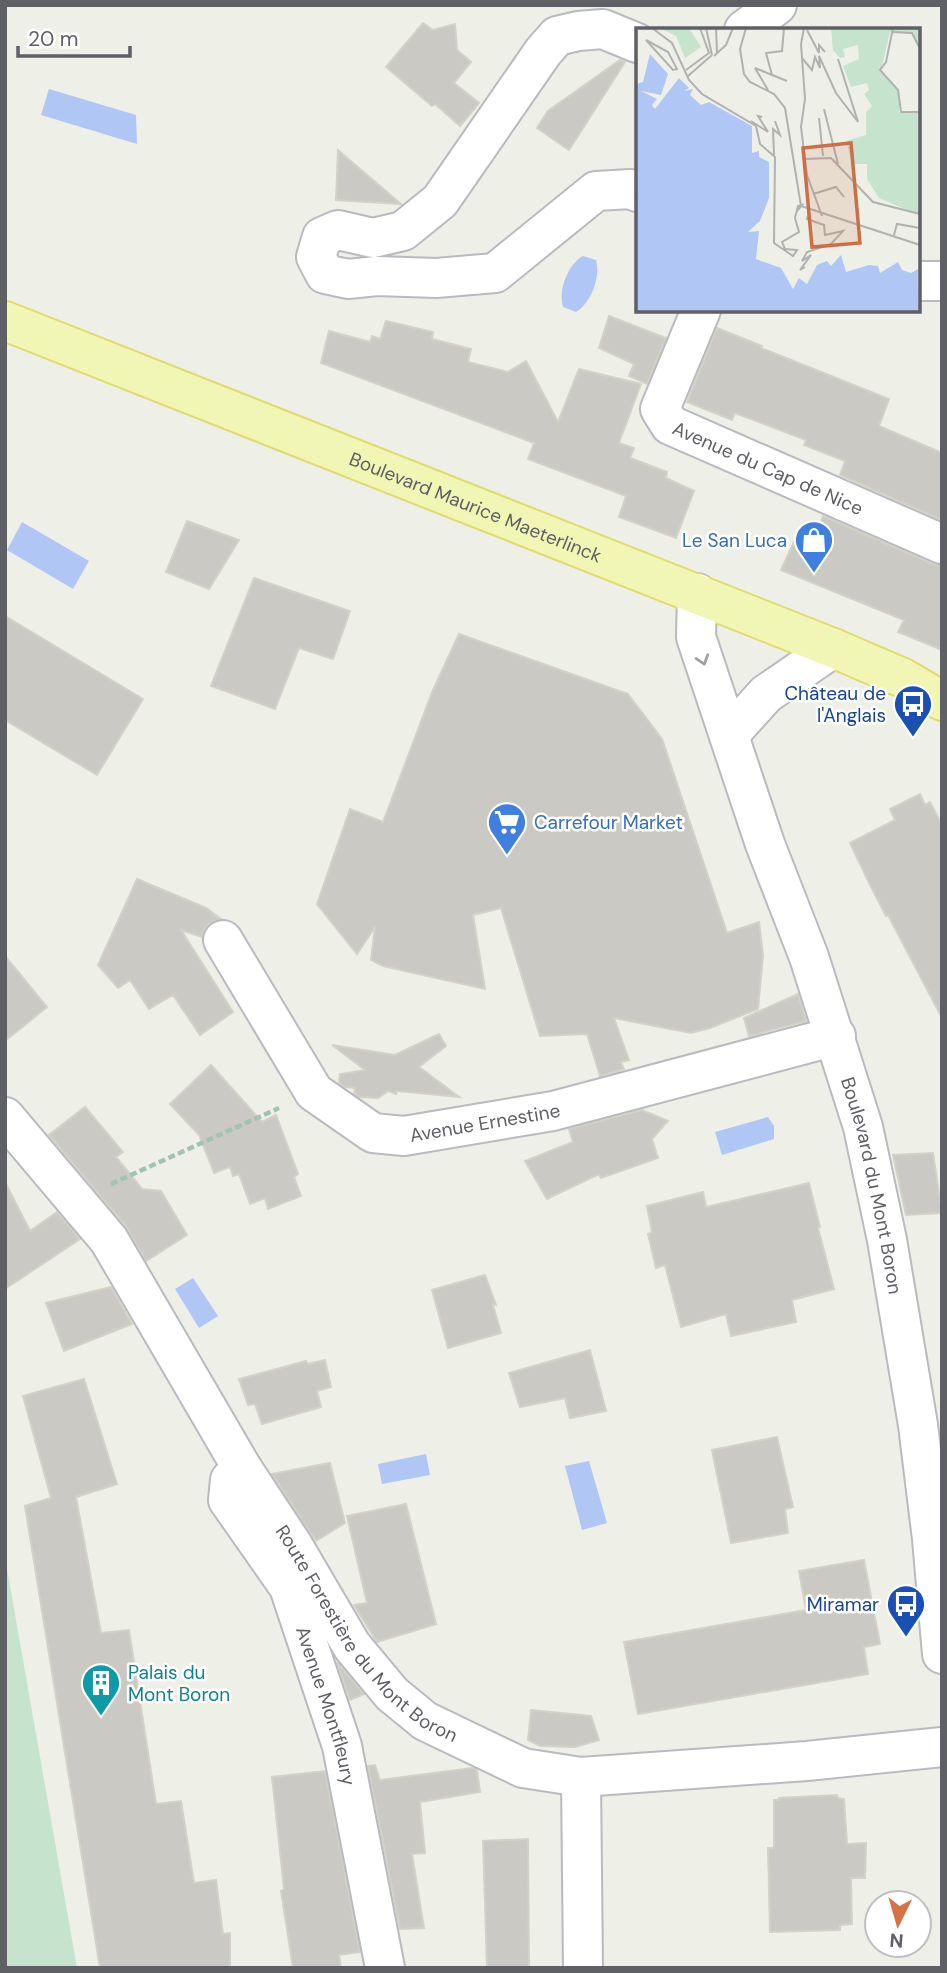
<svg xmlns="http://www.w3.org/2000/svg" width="947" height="1973" font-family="'DM Sans',sans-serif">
<rect width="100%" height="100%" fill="#eeefe7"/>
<!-- green -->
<path fill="#c6e3cd" d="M5,1563H6L77,1968H5Z"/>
<!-- water -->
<path fill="#b0c7f5" d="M49,89L136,115L137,144L41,115Z
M583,256L596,260C601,277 591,303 576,312L563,307C558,290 568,264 583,256Z
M22,522L89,561L73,589L7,550Z
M768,1117L774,1126V1139L722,1155L715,1132Z
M193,1278L218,1316L199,1328L175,1289Z
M426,1454L430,1475L382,1484L378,1464Z
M589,1461L607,1523L582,1530L565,1466Z"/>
<!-- building -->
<path fill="#cac9c3" stroke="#d3d2c6" stroke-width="2" d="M423,23L433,30L455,24L457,50L471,62L454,83L479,103L460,126L435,104L432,106L386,67Z
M620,60L625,62L569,150L537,128L548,111Z
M338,150L401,204L336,200Z
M609,316L666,338L647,384L629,376L634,364L599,348Z
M386,321L433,332L432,339L471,349L468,362L508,372L526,361L558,422L579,369L641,384L619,443L634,448L630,458L667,472L666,478L694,491L676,538L619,517L626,496L528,459L534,443L321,363L329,331L370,342L372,336L380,339Z
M717,328L762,346L761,348L889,399L879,426L942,453V520L840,475L845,461L804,445L806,440L735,413L732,420L687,402Z
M823,516L933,564L942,565V650L898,632L904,620L781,570L794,542L804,546L813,522L820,524Z
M187,521L239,540L209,589L166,572Z
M254,578L350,611L333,659L299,648L275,709L211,686Z
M5,616L143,699L97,775L5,720Z
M459,634L628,694L662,739L727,933L759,922L763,955L758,1009L710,1028L691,1033L614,1018L629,1060L621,1062L624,1069L600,1076L587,1034L540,1036L501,908L473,915L485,989L383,966L371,960L375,927L357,954L317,904L350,809L383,822L433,690Z
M920,794L925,805L930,802L942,825V1018L888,915L886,916L871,887L850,843L895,820L890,809Z
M137,879L206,908L221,919L211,922L204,929L202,937L181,930L233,1012L200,1035L173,995L149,1009L130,980L118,988L98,965Z
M5,956L47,1007L5,1041Z
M798,994L806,1021L749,1036L744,1018Z
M439,1034L446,1046L419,1067L459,1097L397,1091L396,1094L388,1091L378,1098L359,1097L354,1093L355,1088L345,1087L339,1083L340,1074L365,1070L332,1045L395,1055Z
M211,1065L262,1122L276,1115L298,1174L294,1177L301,1196L268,1209L265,1198L250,1204L239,1174L233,1176L230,1167L214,1173L199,1135L170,1104Z
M85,1107L123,1152L116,1157L142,1189L161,1191L187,1235L146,1261L126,1226L49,1135Z
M642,1110L668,1121L652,1139L658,1158L601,1178L599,1174L547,1199L525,1161L573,1142L569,1129Z
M933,1153L942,1213L906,1215L893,1155Z
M5,1182L30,1231L57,1212L80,1239L5,1289Z
M809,1183L820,1227L818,1228L834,1289L792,1300L796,1322L731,1336L726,1314L681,1327L665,1265L656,1268L648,1234L652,1232L647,1206L703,1192L706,1207Z
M485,1275L496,1305H493L501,1333L448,1348L432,1290Z
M111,1287L132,1324L64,1351L46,1303Z
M590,1350L606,1411L570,1418L565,1398L520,1407L509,1373Z
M325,1360L331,1387L317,1391L321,1407L262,1424L255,1404L248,1405L239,1379L306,1361L308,1364Z
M84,1379L117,1484L76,1497L101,1633L129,1630L156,1804L181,1801L194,1883L216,1880L223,1934L230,1933V1968H100L25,1506L51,1498L23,1396Z
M777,1437L793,1507L785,1509L788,1533L731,1543L712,1450Z
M330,1463L345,1523L316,1541L272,1474Z
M406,1504L436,1624L377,1642L354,1605L367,1603L347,1516Z
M864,1560L880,1644L864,1647L868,1674L638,1714L624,1642L806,1610L799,1571Z
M337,1662L364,1694L350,1700Z
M531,1710L591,1716L599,1740L575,1747L540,1746L528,1740Z
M375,1765L380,1780L472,1768L477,1770L480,1792L420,1802L425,1853L412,1854L424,1928L400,1929L368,1766Z
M325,1771L360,1952L339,1955L341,1968H293L281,1891L284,1889L272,1777Z
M837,1795L838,1798L844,1799L847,1844L866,1843L865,1878H851L852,1924L840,1925V1930L770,1932L768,1848H774V1800H779V1798Z
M528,1839L529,1968H487L483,1841Z"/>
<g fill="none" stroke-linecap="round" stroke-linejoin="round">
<!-- minor casing -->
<g stroke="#b9babf" stroke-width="42">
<g id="minor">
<path d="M744,30L777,5"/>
<path d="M637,43L603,29L578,31L557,36L543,52L440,201L403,231L373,238L338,230L322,237L316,257L325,274L348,279L377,276L436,278L495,273L596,191L631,189L637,192"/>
<path d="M917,281H942"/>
<path id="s1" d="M701,310L660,409L670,425L942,544"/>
<path id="s2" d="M697,593L696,637L765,844L809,957L863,1127L887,1240L918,1425L932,1539L942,1654"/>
<path d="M729,735L766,694L833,648"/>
<path id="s3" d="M223,940L314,1092L373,1133L404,1136L553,1111L836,1036"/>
<path id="s4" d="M5,1117L109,1240L242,1468L294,1547L352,1646L392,1694L425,1721L523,1768L581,1777L807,1761L942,1747"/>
<path id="s5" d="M242,1468L230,1480L228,1500L289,1587L342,1746L385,1968"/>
<path d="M581,1777L583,1968"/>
</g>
</g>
<!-- major casing -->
<g stroke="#e1db6d" stroke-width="42">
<g id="major">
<path id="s6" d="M5,321L833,648L903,678L942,701"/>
</g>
</g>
<!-- path -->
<path stroke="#a0c3b2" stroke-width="4.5" stroke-dasharray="7 3.5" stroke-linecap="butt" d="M111,1184L279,1108"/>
<!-- minor -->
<use href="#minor" stroke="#fff" stroke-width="38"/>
<!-- major -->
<use href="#major" stroke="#f1f6b5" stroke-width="38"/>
</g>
<!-- one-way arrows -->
<defs><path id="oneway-chevron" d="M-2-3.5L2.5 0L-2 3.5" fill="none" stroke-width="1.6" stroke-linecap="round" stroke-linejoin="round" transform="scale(1.75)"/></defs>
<use stroke="#9ea0a3" href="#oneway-chevron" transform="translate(703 660) rotate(72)"/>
<!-- icons -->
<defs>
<g id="shop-pin" transform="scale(2.0125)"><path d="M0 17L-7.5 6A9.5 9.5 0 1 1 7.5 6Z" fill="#3f7fe0" stroke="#fff"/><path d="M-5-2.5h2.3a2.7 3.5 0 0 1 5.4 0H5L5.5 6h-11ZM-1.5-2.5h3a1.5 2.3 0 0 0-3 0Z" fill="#fff"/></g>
<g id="bus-pin" transform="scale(2.0125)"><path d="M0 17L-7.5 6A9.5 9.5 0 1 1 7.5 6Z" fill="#1a4fb4" stroke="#fff"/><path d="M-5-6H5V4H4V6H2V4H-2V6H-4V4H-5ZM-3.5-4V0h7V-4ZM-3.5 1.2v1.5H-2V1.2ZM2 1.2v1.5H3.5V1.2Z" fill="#fff"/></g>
<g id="supermarket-pin" transform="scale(2.0125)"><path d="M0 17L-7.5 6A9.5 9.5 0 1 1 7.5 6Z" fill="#3f7fe0" stroke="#fff"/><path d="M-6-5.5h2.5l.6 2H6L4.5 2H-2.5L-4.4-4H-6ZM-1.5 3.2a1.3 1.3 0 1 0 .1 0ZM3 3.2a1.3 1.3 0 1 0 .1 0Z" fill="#fff"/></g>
<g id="building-pin" transform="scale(2.0125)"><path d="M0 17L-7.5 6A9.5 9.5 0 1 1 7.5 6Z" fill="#0f9aa8" stroke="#fff"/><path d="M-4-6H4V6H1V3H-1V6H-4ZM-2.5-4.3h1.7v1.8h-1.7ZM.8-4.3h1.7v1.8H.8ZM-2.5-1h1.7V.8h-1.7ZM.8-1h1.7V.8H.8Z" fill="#fff"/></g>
</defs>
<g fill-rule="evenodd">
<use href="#shop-pin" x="814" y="540"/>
<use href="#bus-pin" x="913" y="704"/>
<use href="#supermarket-pin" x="507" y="822"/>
<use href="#bus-pin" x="906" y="1604"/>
<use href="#building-pin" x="101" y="1683"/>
</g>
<g text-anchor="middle" stroke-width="5" stroke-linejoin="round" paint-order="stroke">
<!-- street labels -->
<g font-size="19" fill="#5e6065" stroke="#fff">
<text dy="7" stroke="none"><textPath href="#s1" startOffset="233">Avenue du Cap de Nice</textPath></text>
<text dy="7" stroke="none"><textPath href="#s6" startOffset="506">Boulevard Maurice Maeterlinck</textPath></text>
<text dy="7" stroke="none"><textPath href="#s3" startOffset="362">Avenue Ernestine</textPath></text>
<text dy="7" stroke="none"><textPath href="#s2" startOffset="621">Boulevard du Mont Boron</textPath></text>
<text dy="7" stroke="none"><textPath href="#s4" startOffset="635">Route Forestière du Mont Boron</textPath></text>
<text dy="7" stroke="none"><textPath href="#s5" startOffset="268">Avenue Montfleury</textPath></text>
</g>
<!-- shop labels -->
<g font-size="19" fill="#366cbe" stroke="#fff" text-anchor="end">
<text x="787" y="547">Le San Luca</text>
<text x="534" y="829" text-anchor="start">Carrefour Market</text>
</g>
<!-- transit labels -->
<g font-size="19" fill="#164399" stroke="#fff" text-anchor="end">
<text x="886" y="700">Château de<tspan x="886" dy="22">l'Anglais</tspan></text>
<text x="879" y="1611">Miramar</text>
</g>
<!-- culture labels -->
<g font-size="19" fill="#0d838f" stroke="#fff" text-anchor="start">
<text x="128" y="1679">Palais du<tspan x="128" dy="22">Mont Boron</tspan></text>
</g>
</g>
<!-- overview -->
<g transform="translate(636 28)">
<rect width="284" height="284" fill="#eeefe7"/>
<path d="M24,0H53L65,19L49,30L40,8ZM195,0H283V19L277,6L254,4L245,42L263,62V85L283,84V187L243,170L231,151V136H216L210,113L230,107V84L236,78L228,66L233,62L231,55L215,59L207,38L223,31L222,17L207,21L209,29L204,30L197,22Z" fill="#c6e3cd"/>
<path d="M14,26L32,46L25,67L5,63L21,71L16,77L19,81L43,50L53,60L48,63L57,61L54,67L65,77L73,74L116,98V125L123,123V129L133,134V170L124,193L112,204L123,203L120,231L145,240L157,261L163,250L171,256L181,237L191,233L195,238L205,227L210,244L233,237L242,238L244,245L262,234L266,242L275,245L282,241L283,283H0V56L7,54Z" fill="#b0c7f5"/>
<path fill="none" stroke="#b0c7f5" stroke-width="3.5" d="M0,73L22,99L27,119L15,213L13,283M0,79L18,101L22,119L6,211L1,283M0,85L15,103L18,126L0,198M0,91L11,106L13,126L0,169"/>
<path fill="none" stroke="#b0b2af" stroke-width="2" d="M16,0L36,15L53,52L66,66L120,98L124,116L139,129L138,215L157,228L161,222L149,221L146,214L163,204L159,190L162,178L166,177L161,183M70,0L76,27M80,0L81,25M110,0L104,21L108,46L114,54L138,66L149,80L165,178L284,217M168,0L165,16L169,71L165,99L171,147L186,188M257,0L250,34L244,42L262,62L265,84H284M171,2L183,25V17L189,24M256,4L276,5L284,21M10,12L32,24L41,41L37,42ZM78,28L90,17L97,0M166,30L176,42L179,29L184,40L183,28L200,65L222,94L202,31M119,40L151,53M119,40L132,62M50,42L73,25L64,0M136,47L130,25L146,23L148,0M52,48L76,27M188,81L202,136M183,90L187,128M115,93L132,104L122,88L126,89M138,127L137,101L144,107L139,93M168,131L195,130L237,174L284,186M177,166L200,159L208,169M258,207L261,196L284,200M169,239L164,242L175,227L166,233L171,224L195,216L207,203L189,207L188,197L171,191L173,184"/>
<path fill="#c97049" fill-opacity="0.15" stroke="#c97049" stroke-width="3.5" d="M215,115L224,215L176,219L167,120Z"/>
<rect width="284" height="284" fill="none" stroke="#5e6065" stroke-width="3.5"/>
</g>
<!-- border -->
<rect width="947" height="1973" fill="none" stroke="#5e6065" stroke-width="14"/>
<!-- north arrow -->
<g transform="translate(898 1924) rotate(185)"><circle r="33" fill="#ffffff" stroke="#bfbfc1" stroke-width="2"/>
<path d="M0-5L12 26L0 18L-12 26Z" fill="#d57246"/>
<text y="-10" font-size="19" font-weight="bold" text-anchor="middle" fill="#5e6065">N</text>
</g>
<!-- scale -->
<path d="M18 46v10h112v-10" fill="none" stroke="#5e6065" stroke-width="3.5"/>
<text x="28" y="46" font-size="21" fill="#5e6065" stroke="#ffffff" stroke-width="5" paint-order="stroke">20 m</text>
</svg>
